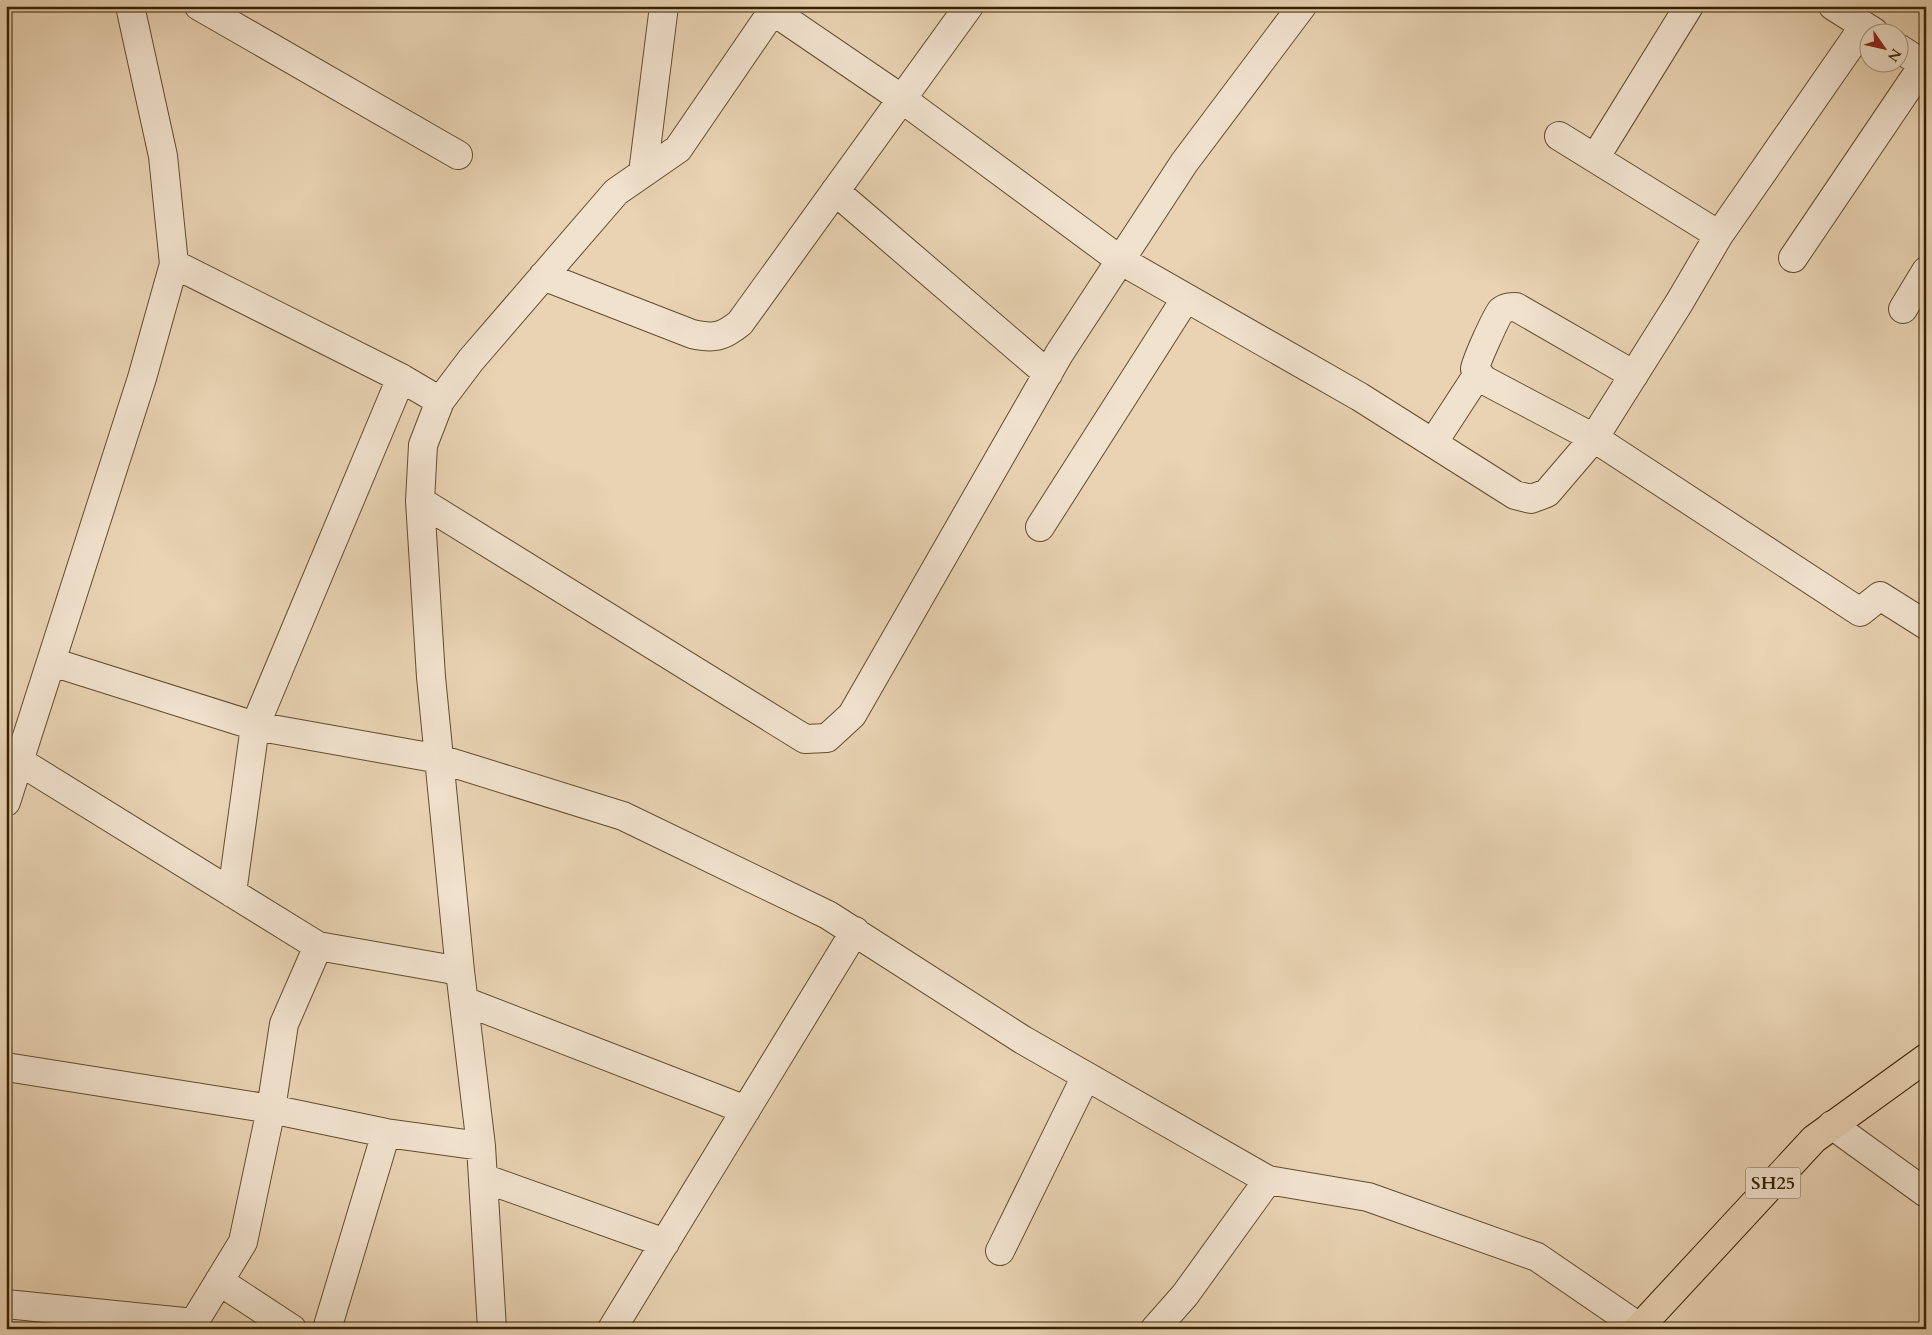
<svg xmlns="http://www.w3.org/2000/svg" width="1932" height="1335" font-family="Cardo,serif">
<rect width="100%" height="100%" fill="#e9d3b3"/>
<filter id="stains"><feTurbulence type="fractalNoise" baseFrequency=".004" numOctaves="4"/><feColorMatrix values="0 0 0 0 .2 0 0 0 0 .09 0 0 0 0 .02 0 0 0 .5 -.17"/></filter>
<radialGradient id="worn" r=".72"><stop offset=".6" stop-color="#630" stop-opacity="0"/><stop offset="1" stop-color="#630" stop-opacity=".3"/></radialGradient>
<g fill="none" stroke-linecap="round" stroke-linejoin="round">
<!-- minor casing -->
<g stroke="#624d2d" stroke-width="30">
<path id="minor" d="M199,6L458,155
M770,6L773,11L902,99L1120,260L1360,397L1515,495L1531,499L1547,493L1594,438L1484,380L1475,369C1476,361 1497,315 1501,311C1506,307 1511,307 1516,307L1634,375
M1833,6L1874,32
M1864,26L1719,235L1679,303L1594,438L1860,612L1880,596L1926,625
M1900,49L1926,66
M1559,136L1719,235
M1595,158L1689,6
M643,173L664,6
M835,191L1048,374
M1793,258L1924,64
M174,264L401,378L440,401
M543,276L692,334C714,339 723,337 740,323L969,6
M1903,309L1926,271
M1433,443L1478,374
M420,501L805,739L827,738L852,715L1059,354L1184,163L1302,6
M1040,527L1186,298
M52,662L255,726L440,759L623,816L828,915L1023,1040L1268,1180L1368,1197L1537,1257L1639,1327
M19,761L318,946L284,1024L271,1109L243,1242L190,1329
M6,802L142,378L174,264L163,156L130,6
M232,893L255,726L401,378
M318,946L460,971
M464,1001L746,1110
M6,1067L271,1109L386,1133L481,1146
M1832,1125L1926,1193
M483,1178L665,1243
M1000,1251L1086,1076
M219,1281L292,1329
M6,1304L194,1323
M327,1329L386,1133
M492,1329L481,1146L460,971L431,677L420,501L423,445L440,401L471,360L616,192L678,149L776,6
M612,1329L855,931
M1155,1329L1185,1295L1268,1180"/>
</g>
<!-- major casing -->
<g stroke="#352000" stroke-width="30">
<path id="major" d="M1638,1329L1814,1139L1926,1058"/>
</g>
<!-- minor -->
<use href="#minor" stroke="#f1e2ce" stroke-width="28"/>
<!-- major -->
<use href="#major" stroke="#e9d3b3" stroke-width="28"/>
</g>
<g text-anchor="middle" stroke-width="4" stroke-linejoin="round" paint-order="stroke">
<!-- shield labels -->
<rect fill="#f1e2ce" stroke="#6d5a3e" stroke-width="1" x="1745.5" y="1167.5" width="55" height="31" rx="4"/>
<g font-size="18" font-weight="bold" fill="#352000">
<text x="1773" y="1189">SH25</text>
</g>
</g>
<!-- margin -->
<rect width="1932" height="1335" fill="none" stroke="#e9d3b3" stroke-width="25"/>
<rect x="8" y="8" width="1917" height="1320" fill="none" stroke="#352000" stroke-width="2.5"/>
<rect x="12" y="12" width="1907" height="1310" fill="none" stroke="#352000"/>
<!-- north arrow -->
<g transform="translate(1884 48) rotate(124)"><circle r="24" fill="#f1e2ce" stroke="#a6947c"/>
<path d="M0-4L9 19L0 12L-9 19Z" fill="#8f2418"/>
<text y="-8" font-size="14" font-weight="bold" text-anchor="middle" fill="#352000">N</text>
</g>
<rect width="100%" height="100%" filter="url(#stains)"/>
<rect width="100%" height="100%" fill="url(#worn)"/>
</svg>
